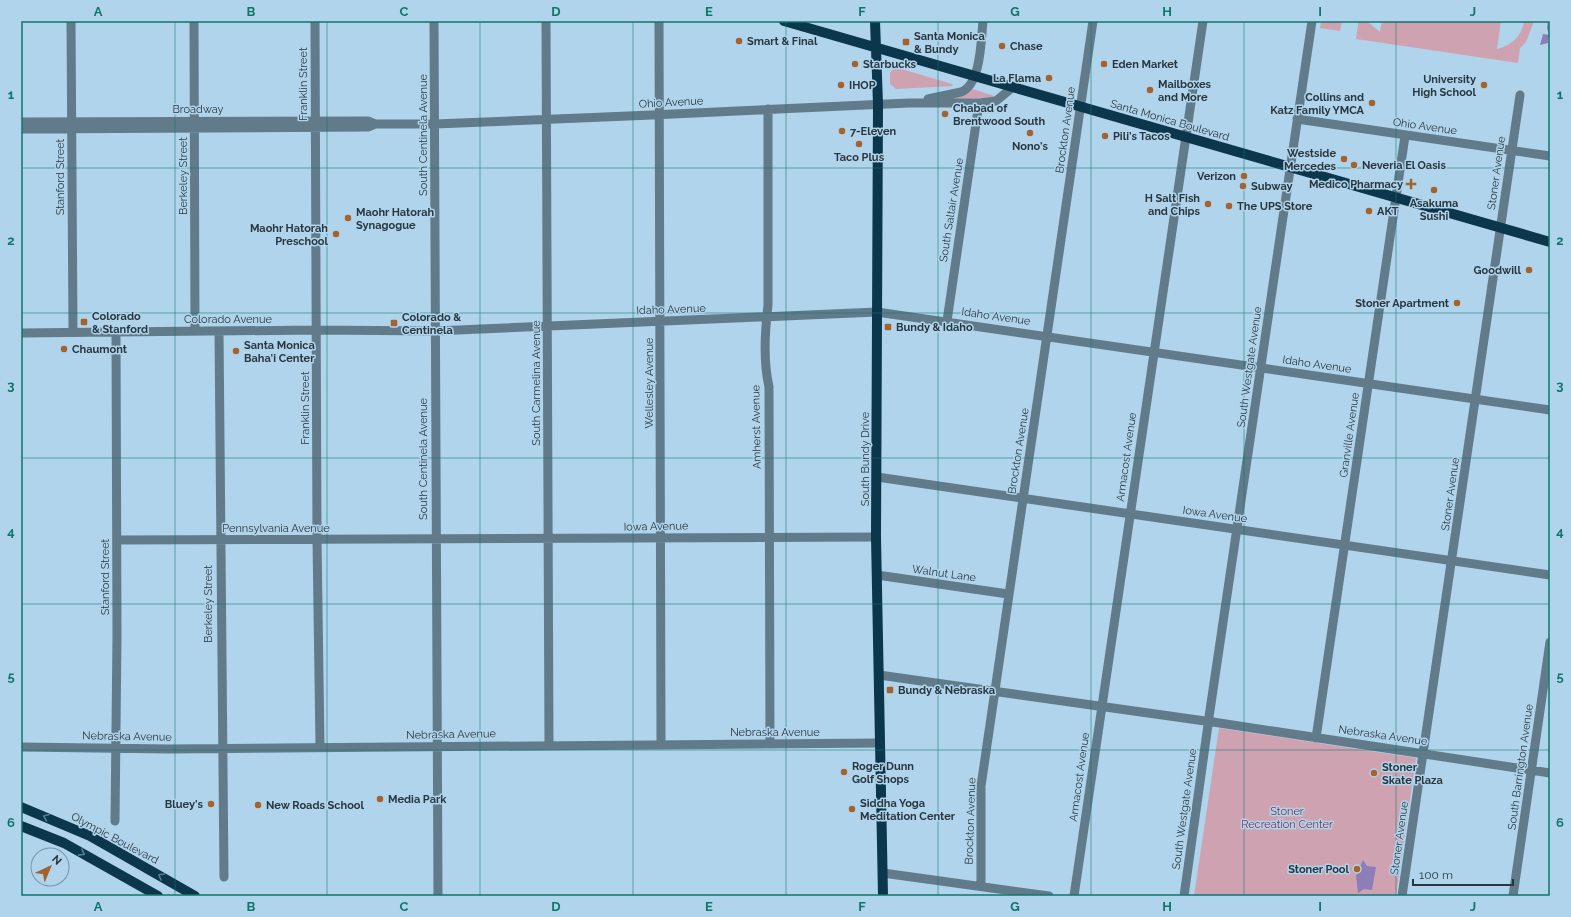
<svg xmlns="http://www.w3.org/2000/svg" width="1571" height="917" font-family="Raleway,sans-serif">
<rect width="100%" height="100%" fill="#b0d4eb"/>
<!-- green -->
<path fill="#cfa2b2" d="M1321,21H1342L1340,31L1320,28Z
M1357,21H1367L1380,32L1382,21H1501L1497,49C1511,46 1522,36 1524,21H1533V24L1526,42L1520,48L1518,63L1356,39L1358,24Z
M895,67L952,84L953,86L896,89L890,84V73Z
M973,89L997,97L941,100L967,93Z
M1219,728L1416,758L1396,896H1194Z"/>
<!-- water -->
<path fill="#8d7eb8" d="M1548,21H1550V38H1548V43L1540,45L1543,34L1549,35L1547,28Z
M1363,860L1367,866L1376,867L1372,890L1364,889L1358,893L1356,876Z"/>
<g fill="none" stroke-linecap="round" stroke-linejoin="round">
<!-- minor -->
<path stroke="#617b8b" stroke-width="9" d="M71,21L73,332
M194,21L195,331
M315,21L317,540L320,746
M434,21L438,896
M546,21L549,745
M659,21L661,744
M928,99L961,92C981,85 981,40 983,21
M768,109V305C765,332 763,360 769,387L770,744
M1297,119L1550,156
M21,122L368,121L375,124
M21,129L368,127L375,124H435L652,115L909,103H979L996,101L1013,87
M947,321L979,103
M219,331L224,877
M21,333L316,330L435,331L877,312L1550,410
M877,477L1550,575
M117,540L876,537
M877,575L1008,594
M879,675L1205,721
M1209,717L1312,21
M1213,722L1550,773
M1316,738L1405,136
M21,747L169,749L880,743
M115,821L117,636L116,332
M883,873L1049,896
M981,886V786L1093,21
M1074,896L1203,21
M1184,896L1208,725
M1402,896L1520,95
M1513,896L1550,642"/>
<!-- major -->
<path stroke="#0c364b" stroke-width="10" d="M784,21L1550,242
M875,21L878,104L876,537L883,896
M21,807L90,836L195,896
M21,826L64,843L158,896"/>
</g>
<!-- one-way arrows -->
<defs><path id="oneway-chevron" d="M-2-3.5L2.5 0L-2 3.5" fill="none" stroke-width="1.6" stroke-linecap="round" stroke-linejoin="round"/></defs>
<g stroke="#567d93">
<use href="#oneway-chevron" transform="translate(46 817) rotate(-158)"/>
<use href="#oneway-chevron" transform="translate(82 853) rotate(28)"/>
<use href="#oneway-chevron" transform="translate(161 876) rotate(-150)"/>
</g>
<!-- grid -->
<path fill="none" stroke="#0f766e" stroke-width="1" stroke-opacity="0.55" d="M175,21V896M327,21V896M480,21V896M633,21V896M786,21V896M938,21V896M1091,21V896M1244,21V896M1396,21V896M21,168H1550M21,313H1550M21,458H1550M21,604H1550M21,750H1550"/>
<!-- markers -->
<g fill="#a4622f" stroke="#b0d4eb" stroke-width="1.5">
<circle cx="739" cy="41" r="4"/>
<rect x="902" y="38" width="8" height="8" rx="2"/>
<circle cx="1002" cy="46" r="4"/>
<circle cx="855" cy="64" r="4"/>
<circle cx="1104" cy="64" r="4"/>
<circle cx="1049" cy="78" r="4"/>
<circle cx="841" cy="85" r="4"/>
<circle cx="1484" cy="85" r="4"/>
<circle cx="1150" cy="90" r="4"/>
<circle cx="1372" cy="103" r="4"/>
<circle cx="945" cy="114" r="4"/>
<circle cx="842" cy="131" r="4"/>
<circle cx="1030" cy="133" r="4"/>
<circle cx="1105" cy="136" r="4"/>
<circle cx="859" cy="144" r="4"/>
<circle cx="1344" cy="159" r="4"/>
<circle cx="1354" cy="165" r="4"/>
<circle cx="1244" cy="176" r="4"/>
<path d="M1409 178h4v4h4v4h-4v4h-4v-4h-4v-4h4z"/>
<circle cx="1243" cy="186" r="4"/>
<circle cx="1434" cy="190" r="4"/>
<circle cx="1208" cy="204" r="4"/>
<circle cx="1229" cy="206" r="4"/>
<circle cx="1369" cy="211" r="4"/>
<circle cx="348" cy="218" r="4"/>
<circle cx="336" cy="234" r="4"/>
<circle cx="1529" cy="270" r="4"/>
<circle cx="1457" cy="303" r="4"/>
<rect x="80" y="318" width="8" height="8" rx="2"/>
<rect x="390" y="319" width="8" height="8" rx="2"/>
<rect x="884" y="323" width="8" height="8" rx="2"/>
<circle cx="64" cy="349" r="4"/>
<circle cx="236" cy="351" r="4"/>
<rect x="886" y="686" width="8" height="8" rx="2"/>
<circle cx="844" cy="772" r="4"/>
<circle cx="1374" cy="773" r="4"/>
<circle cx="380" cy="799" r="4"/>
<circle cx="211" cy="804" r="4"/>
<circle cx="258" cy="805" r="4"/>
<circle cx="852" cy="809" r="4"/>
<circle cx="1357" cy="869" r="4"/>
</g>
<g text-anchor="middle" stroke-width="3" stroke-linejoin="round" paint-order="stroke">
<!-- poi labels -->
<g font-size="11" font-weight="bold" fill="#293740" stroke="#b0d4eb" text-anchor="start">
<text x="914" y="40">Santa Monica<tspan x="914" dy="13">&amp; Bundy</tspan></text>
<text x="747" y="45">Smart &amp; Final</text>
<text x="1010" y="50">Chase</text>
<text x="863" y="68">Starbucks</text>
<text x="1112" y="68">Eden Market</text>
<text x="1041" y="82" text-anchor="end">La Flama</text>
<text x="1476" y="83" text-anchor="end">University<tspan x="1476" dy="13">High School</tspan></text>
<text x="1158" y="88">Mailboxes<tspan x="1158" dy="13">and More</tspan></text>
<text x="849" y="89">IHOP</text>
<text x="1364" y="101" text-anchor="end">Collins and<tspan x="1364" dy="13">Katz Family YMCA</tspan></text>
<text x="953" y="112">Chabad of<tspan x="953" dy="13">Brentwood South</tspan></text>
<text x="850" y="135">7-Eleven</text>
<text x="1113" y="140">Pili's Tacos</text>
<text x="1030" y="150" text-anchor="middle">Nono's</text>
<text x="1336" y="157" text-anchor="end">Westside<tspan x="1336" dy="13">Mercedes</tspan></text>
<text x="859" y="161" text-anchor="middle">Taco Plus</text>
<text x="1362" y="169">Neveria El Oasis</text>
<text x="1236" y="180" text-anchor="end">Verizon</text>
<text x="1403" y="188" text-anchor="end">Medico Pharmacy</text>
<text x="1251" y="190">Subway</text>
<text x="1200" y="202" text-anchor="end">H Salt Fish<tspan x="1200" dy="13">and Chips</tspan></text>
<text x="1434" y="207" text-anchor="middle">Asakuma<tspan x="1434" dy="13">Sushi</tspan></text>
<text x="1237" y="210">The UPS Store</text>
<text x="1377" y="215">AKT</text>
<text x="356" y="216">Maohr Hatorah<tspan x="356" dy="13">Synagogue</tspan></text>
<text x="328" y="232" text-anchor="end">Maohr Hatorah<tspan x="328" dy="13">Preschool</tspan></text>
<text x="1521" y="274" text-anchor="end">Goodwill</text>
<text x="1449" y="307" text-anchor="end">Stoner Apartment</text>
<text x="92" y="320">Colorado<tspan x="92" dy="13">&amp; Stanford</tspan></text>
<text x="402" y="321">Colorado &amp;<tspan x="402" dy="13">Centinela</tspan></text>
<text x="896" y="331">Bundy &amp; Idaho</text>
<text x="244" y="349">Santa Monica<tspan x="244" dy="13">Baha'i Center</tspan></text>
<text x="72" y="353">Chaumont</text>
<text x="898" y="694">Bundy &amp; Nebraska</text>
<text x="852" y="770">Roger Dunn<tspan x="852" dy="13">Golf Shops</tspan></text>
<text x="1382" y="771">Stoner<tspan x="1382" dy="13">Skate Plaza</tspan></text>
<text x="388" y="803">Media Park</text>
<text x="860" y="807">Siddha Yoga<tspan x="860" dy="13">Meditation Center</tspan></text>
<text x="203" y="808" text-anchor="end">Bluey's</text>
<text x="266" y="809">New Roads School</text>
<text x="1349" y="873" text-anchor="end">Stoner Pool</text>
</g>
<!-- street labels -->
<g font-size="11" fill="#293740" stroke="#b0d4eb">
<text transform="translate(303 84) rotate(-90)" y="4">Franklin Street</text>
<text transform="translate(671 102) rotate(-3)" y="4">Ohio Avenue</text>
<text x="198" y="113">Broadway</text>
<text transform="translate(1170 120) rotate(16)" y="4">Santa Monica Boulevard</text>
<text transform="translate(1425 126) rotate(8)" y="4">Ohio Avenue</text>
<text transform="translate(1065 130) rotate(-82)" y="4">Brockton Avenue</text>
<text transform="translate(423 135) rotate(-90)" y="4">South Centinela Avenue</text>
<text transform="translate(1496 173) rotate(-82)" y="4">Stoner Avenue</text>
<text transform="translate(183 176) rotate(-90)" y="4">Berkeley Street</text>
<text transform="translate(60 177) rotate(-90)" y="4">Stanford Street</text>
<text transform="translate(951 210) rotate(-81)" y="4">South Saltair Avenue</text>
<text transform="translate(671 309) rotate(-2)" y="4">Idaho Avenue</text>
<text transform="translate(996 316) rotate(8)" y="4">Idaho Avenue</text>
<text x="228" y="323">Colorado Avenue</text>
<text transform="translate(1317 364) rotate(8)" y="4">Idaho Avenue</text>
<text transform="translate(1249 367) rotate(-82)" y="4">South Westgate Avenue</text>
<text transform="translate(536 383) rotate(-90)" y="4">South Carmelina Avenue</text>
<text transform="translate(649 383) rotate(-90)" y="4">Wellesley Avenue</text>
<text transform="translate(305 408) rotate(-90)" y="4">Franklin Street</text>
<text transform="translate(756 427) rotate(-91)" y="4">Amherst Avenue</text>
<text transform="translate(1349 435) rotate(-82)" y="4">Granville Avenue</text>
<text transform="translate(1018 451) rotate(-81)" y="4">Brockton Avenue</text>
<text transform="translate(1126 457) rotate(-82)" y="4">Armacost Avenue</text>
<text transform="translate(423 459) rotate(-90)" y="4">South Centinela Avenue</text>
<text transform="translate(865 459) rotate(-90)" y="4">South Bundy Drive</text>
<text transform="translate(1450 494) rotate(-82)" y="4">Stoner Avenue</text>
<text transform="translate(1215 514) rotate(8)" y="4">Iowa Avenue</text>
<text transform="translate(656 526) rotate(-1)" y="4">Iowa Avenue</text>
<text x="276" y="532">Pennsylvania Avenue</text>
<text transform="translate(944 573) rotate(8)" y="4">Walnut Lane</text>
<text transform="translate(105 577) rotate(-90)" y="4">Stanford Street</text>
<text transform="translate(208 604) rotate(-90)" y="4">Berkeley Street</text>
<text x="775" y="736">Nebraska Avenue</text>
<text transform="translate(451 734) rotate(-1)" y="4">Nebraska Avenue</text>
<text transform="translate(1383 735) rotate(8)" y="4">Nebraska Avenue</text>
<text transform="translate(127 736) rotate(1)" y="4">Nebraska Avenue</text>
<text transform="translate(1520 767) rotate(-82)" y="4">South Barrington Avenue</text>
<text transform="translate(1079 777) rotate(-82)" y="4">Armacost Avenue</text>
<text transform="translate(1184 809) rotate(-82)" y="4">South Westgate Avenue</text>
<text transform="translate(970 821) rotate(-88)" y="4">Brockton Avenue</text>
<text transform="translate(115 838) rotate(28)" y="4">Olympic Boulevard</text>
<text transform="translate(1399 838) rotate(-82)" y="4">Stoner Avenue</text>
</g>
<!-- park labels -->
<g font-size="11" fill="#7f2f52" stroke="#b0d4eb">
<text x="1287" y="815">Stoner<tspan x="1287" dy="13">Recreation Center</tspan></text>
</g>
</g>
<!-- border -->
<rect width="1571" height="917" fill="none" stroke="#b0d4eb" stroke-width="44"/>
<!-- north arrow -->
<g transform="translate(50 867) rotate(44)"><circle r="19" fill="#b0d4eb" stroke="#7a95a7"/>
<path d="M0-3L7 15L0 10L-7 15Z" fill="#a4622f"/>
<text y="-6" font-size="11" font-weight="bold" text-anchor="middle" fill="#293740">N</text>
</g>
<!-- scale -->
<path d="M1413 879v6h100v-6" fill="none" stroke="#293740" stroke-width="2"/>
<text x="1419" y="879" font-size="12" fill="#293740" stroke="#b0d4eb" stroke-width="3" paint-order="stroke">100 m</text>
<rect x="22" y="22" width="1527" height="873" fill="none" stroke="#0f766e" stroke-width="1.5"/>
<g font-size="13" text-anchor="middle" font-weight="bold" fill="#0f766e">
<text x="98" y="16">A</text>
<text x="251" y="16">B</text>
<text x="404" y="16">C</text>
<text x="556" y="16">D</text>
<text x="709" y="16">E</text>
<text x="862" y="16">F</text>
<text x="1015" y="16">G</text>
<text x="1167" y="16">H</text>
<text x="1320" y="16">I</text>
<text x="1473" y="16">J</text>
<text x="11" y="99">1</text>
<text x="1560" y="99">1</text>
<text x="11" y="245">2</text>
<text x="1560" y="245">2</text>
<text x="11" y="390">3</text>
<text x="1560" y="390">3</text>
<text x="11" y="536">4</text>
<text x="1560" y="536">4</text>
<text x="11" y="681">5</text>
<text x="1560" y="681">5</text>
<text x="11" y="827">6</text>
<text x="1560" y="827">6</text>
<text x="98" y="911">A</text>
<text x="251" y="911">B</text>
<text x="404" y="911">C</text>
<text x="556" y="911">D</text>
<text x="709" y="911">E</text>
<text x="862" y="911">F</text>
<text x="1015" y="911">G</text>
<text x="1167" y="911">H</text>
<text x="1320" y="911">I</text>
<text x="1473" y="911">J</text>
</g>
</svg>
